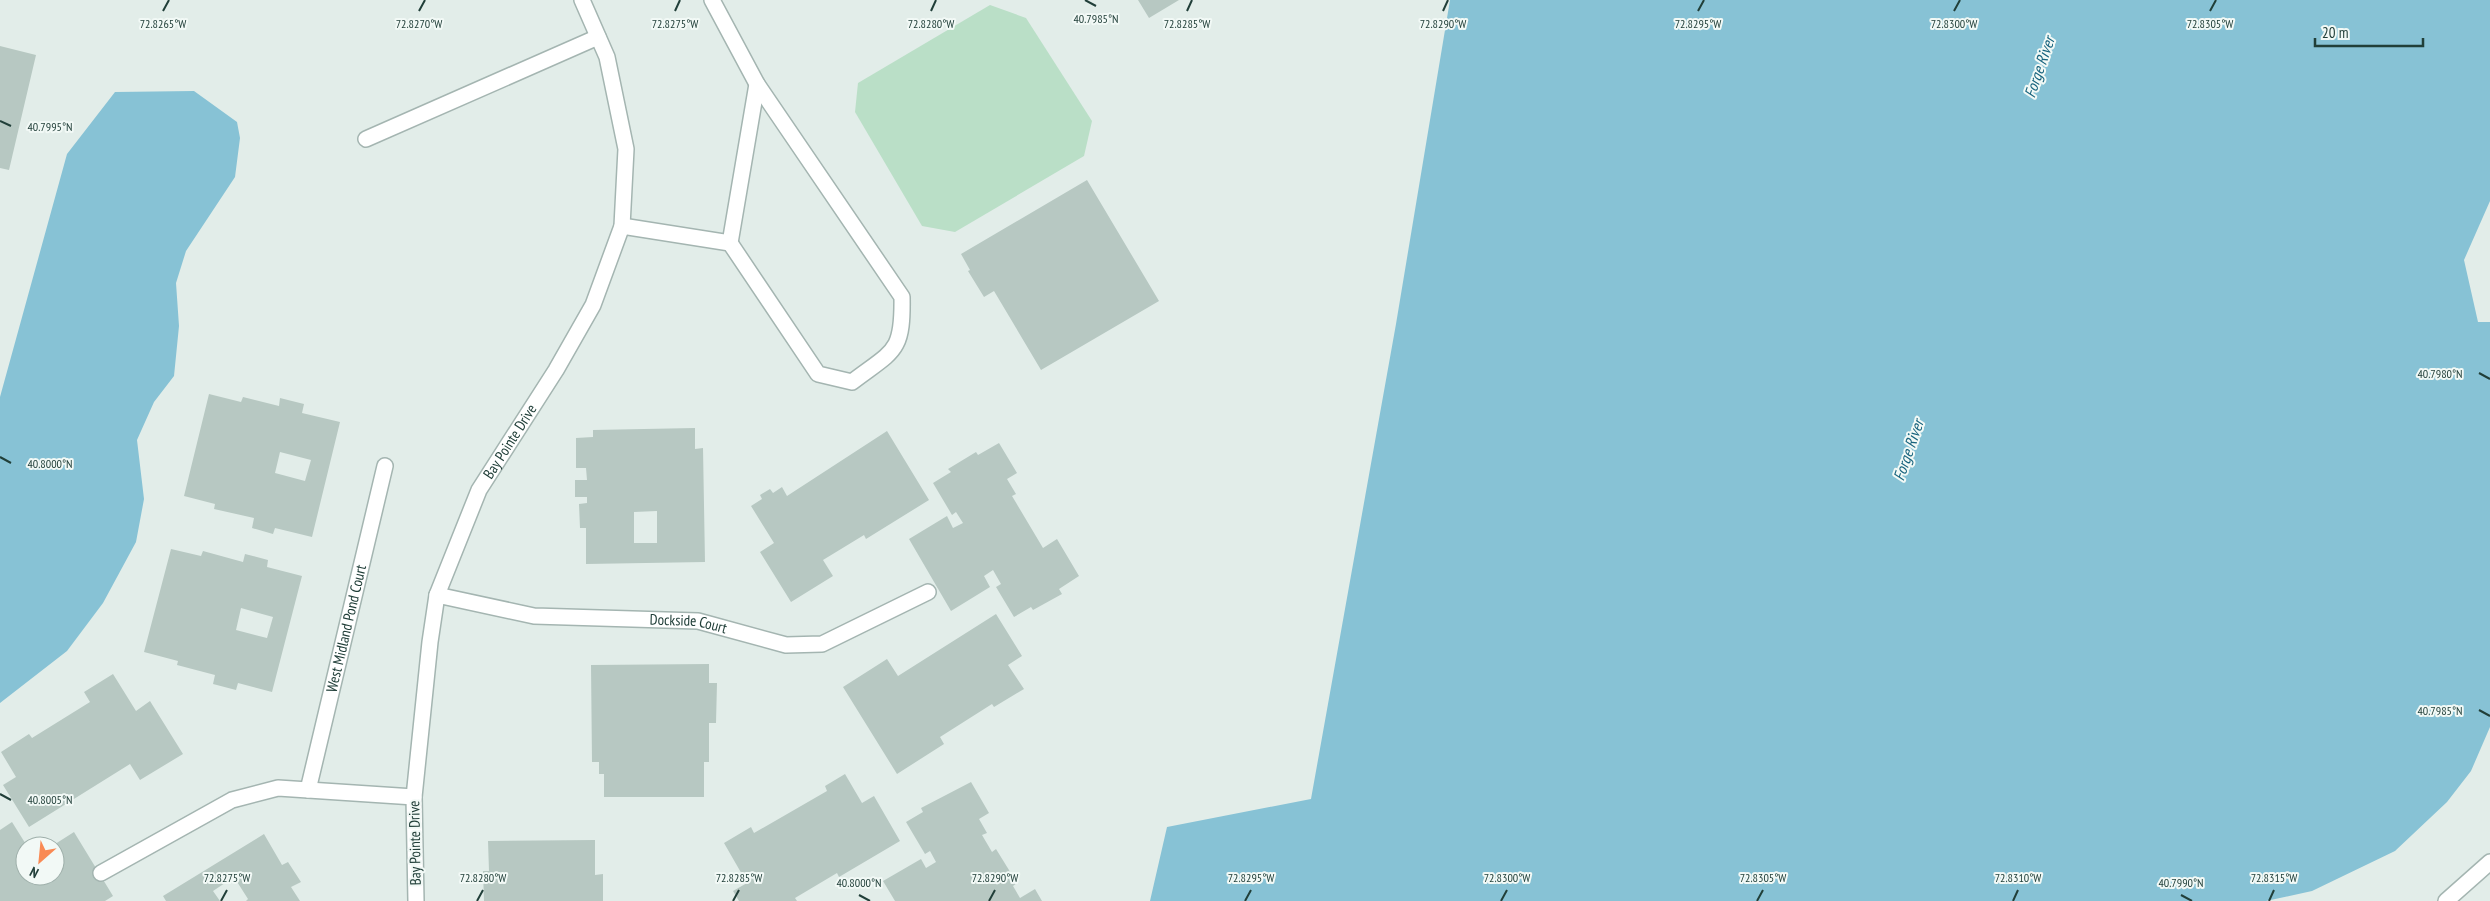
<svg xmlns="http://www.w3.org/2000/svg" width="2490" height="901" font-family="'PT Sans Narrow',sans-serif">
<rect width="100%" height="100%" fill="#e2ede9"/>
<!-- green -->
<path fill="#badfc7" d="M990,5L1026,18L1092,121L1084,156L955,232L922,226L855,112L858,83Z"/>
<!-- water -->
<path fill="#87c2d5" d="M1450,0H2490V201L2464,260L2478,322H2490V727L2471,771L2447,802L2395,851L2312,891L2266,901H1150L1167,827L1311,799L1396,324Z
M194,91L237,122L240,138L235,177L186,251L176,283L179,326L174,376L154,402L137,440L144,499L136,542L103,603L67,651L0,703V397L67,154L115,92Z"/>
<!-- building -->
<path fill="#b7c8c2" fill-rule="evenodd" d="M1138,0H1179L1149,18Z
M0,46L36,55L9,170L0,168Z
M1087,180L1159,301L1041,370L994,291L984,297L968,271L970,270L961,254Z
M209,394L241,402L243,397L279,406L280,398L304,404L302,413L340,422L312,537L275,528L273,534L252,528L254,518L214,509L215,504L184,496ZM280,452L311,460L305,481L275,473Z
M695,428V449L703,448L705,562L586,564V528H580L579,504L587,503V497H575V480H587L586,468H576V438L593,437V430ZM657,511V543H634V512Z
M887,431L929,500L866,539L864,535L823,560L833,576L791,602L760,552L774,543L751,506L762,499L760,495L770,489L773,493L782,487L787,496Z
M999,443L1017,473L1007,479L1016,494L1012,496L1043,548L1057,539L1079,576L1059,589L1062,594L1033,610L1031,607L1014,617L996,587L1001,584L993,570L984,576L990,587L951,611L909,539L947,516L953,528L963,523L956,512L952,515L933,483L951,472L948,469L976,452L978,455Z
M171,549L201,556L203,551L243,562L245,554L268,560L267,567L302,576L272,692L238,683L236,690L213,684L215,675L177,665L178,661L144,652ZM241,608L273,617L267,638L236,630Z
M996,614L1022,656L1008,665L1024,689L994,707L992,704L940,737L944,744L897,774L843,687L887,659L898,676Z
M709,664V683H717L716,723H709V762H704V797H604V774H599V762H592L591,665Z
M113,674L136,711L150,701L183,754L140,780L130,764L29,827L3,785L16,777L1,752L29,734L32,738L90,702L84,692Z
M845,774L862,803L874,796L900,841L839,877L837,873L795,898L797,901H739L733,891L747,883L724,843L751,827L754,833L827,791L825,786Z
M971,782L989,813L979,819L987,833L982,835L992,852L996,849L1017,883L1013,886L1020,898L1035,889L1042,901H895L883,881L921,859L926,868L936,862L930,851L925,854L906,822L923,812L921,808Z
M12,822L27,846H25V876H55V846H52L74,832L113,896L105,901H0V830Z
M264,834L282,865L288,862L301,882L291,887L300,901H246L248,899L234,877L213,891L220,901H166L163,896Z
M595,840V875L603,874V901H484L483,871H489L488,841Z"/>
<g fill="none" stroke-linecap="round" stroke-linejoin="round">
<!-- minor casing -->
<g stroke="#a4b5b1" stroke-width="18">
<g id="minor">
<path d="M366,139L598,37"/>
<path d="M622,226L730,243L818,374L852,382C894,350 903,353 902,297L757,84L712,0"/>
<path d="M730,243L757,84"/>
<path id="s1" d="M437,595L534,616L698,621L786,645L822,644L928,592"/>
<path id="s2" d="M308,790L385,466"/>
<path d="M101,873L232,800L278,788L414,797"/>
<path id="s3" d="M416,901L414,797L430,642L437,595L479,490L556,370L593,305L622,226L626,149L607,57L582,0"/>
<path d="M2446,901L2490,862"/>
</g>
</g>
<!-- minor -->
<use href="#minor" stroke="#fff" stroke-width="15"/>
</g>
<!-- ticks -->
<path fill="none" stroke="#213f39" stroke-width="2" d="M1085,0L1096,6M163,11L169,0M419,11L425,0M675,11L680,0M931,11L936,0M1187,11L1192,0M1443,11L1448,0M1698,11L1704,0M1954,11L1960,0M2210,11L2216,0M0,121L11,126M2479,373L2490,379M0,457L11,463M2479,710L2490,716M0,794L11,800M859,895L870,901M2181,895L2192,901M221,901L227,890M477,901L483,890M733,901L739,890M989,901L995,890M1245,901L1251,890M1501,901L1507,890M1757,901L1763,890M2013,901L2018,890M2269,901L2274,890"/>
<g text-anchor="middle" stroke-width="4" stroke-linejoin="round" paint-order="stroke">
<!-- street labels -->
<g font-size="15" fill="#213f39" stroke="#f2f9f6">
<text dy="5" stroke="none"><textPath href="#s3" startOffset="478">Bay Pointe Drive</textPath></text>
<text dy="5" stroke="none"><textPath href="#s1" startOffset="254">Dockside Court</textPath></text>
<text dy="5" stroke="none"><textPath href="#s2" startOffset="166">West Midland Pond Court</textPath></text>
<text transform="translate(415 843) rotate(-91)" y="5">Bay Pointe Drive</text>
</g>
<!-- water labels -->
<g font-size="16" font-style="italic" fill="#18647e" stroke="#f2f9f6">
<text transform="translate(2039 67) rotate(-71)" y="6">Forge River</text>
<text transform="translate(1908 450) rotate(-71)" y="6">Forge River</text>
</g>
</g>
<g font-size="12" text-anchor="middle" fill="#213f39" stroke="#f2f9f6" stroke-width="4" stroke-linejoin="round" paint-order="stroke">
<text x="1096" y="23">40.7985°N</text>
<text x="163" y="28">72.8265°W</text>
<text x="419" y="28">72.8270°W</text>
<text x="675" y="28">72.8275°W</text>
<text x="931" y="28">72.8280°W</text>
<text x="1187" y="28">72.8285°W</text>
<text x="1443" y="28">72.8290°W</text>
<text x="1698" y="28">72.8295°W</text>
<text x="1954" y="28">72.8300°W</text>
<text x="2210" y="28">72.8305°W</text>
<text x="50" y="131">40.7995°N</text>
<text x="2440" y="378">40.7980°N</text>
<text x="50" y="468">40.8000°N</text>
<text x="2440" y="715">40.7985°N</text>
<text x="50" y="804">40.8005°N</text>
<text x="227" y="882">72.8275°W</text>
<text x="483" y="882">72.8280°W</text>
<text x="739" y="882">72.8285°W</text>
<text x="995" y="882">72.8290°W</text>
<text x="1251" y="882">72.8295°W</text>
<text x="1507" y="882">72.8300°W</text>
<text x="1763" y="882">72.8305°W</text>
<text x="2018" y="882">72.8310°W</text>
<text x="2274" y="882">72.8315°W</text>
<text x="859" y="887">40.8000°N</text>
<text x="2181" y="887">40.7990°N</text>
</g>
<!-- north arrow -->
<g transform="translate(40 861) rotate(207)"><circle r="24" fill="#f2f9f6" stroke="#9eafaa"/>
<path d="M0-4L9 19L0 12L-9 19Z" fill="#f98a54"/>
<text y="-8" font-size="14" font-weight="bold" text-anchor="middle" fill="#213f39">N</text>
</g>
<!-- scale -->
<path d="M2315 38v8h108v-8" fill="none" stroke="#213f39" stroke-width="2.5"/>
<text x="2322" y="38" font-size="15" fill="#213f39" stroke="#f2f9f6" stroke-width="4" paint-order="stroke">20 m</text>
</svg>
